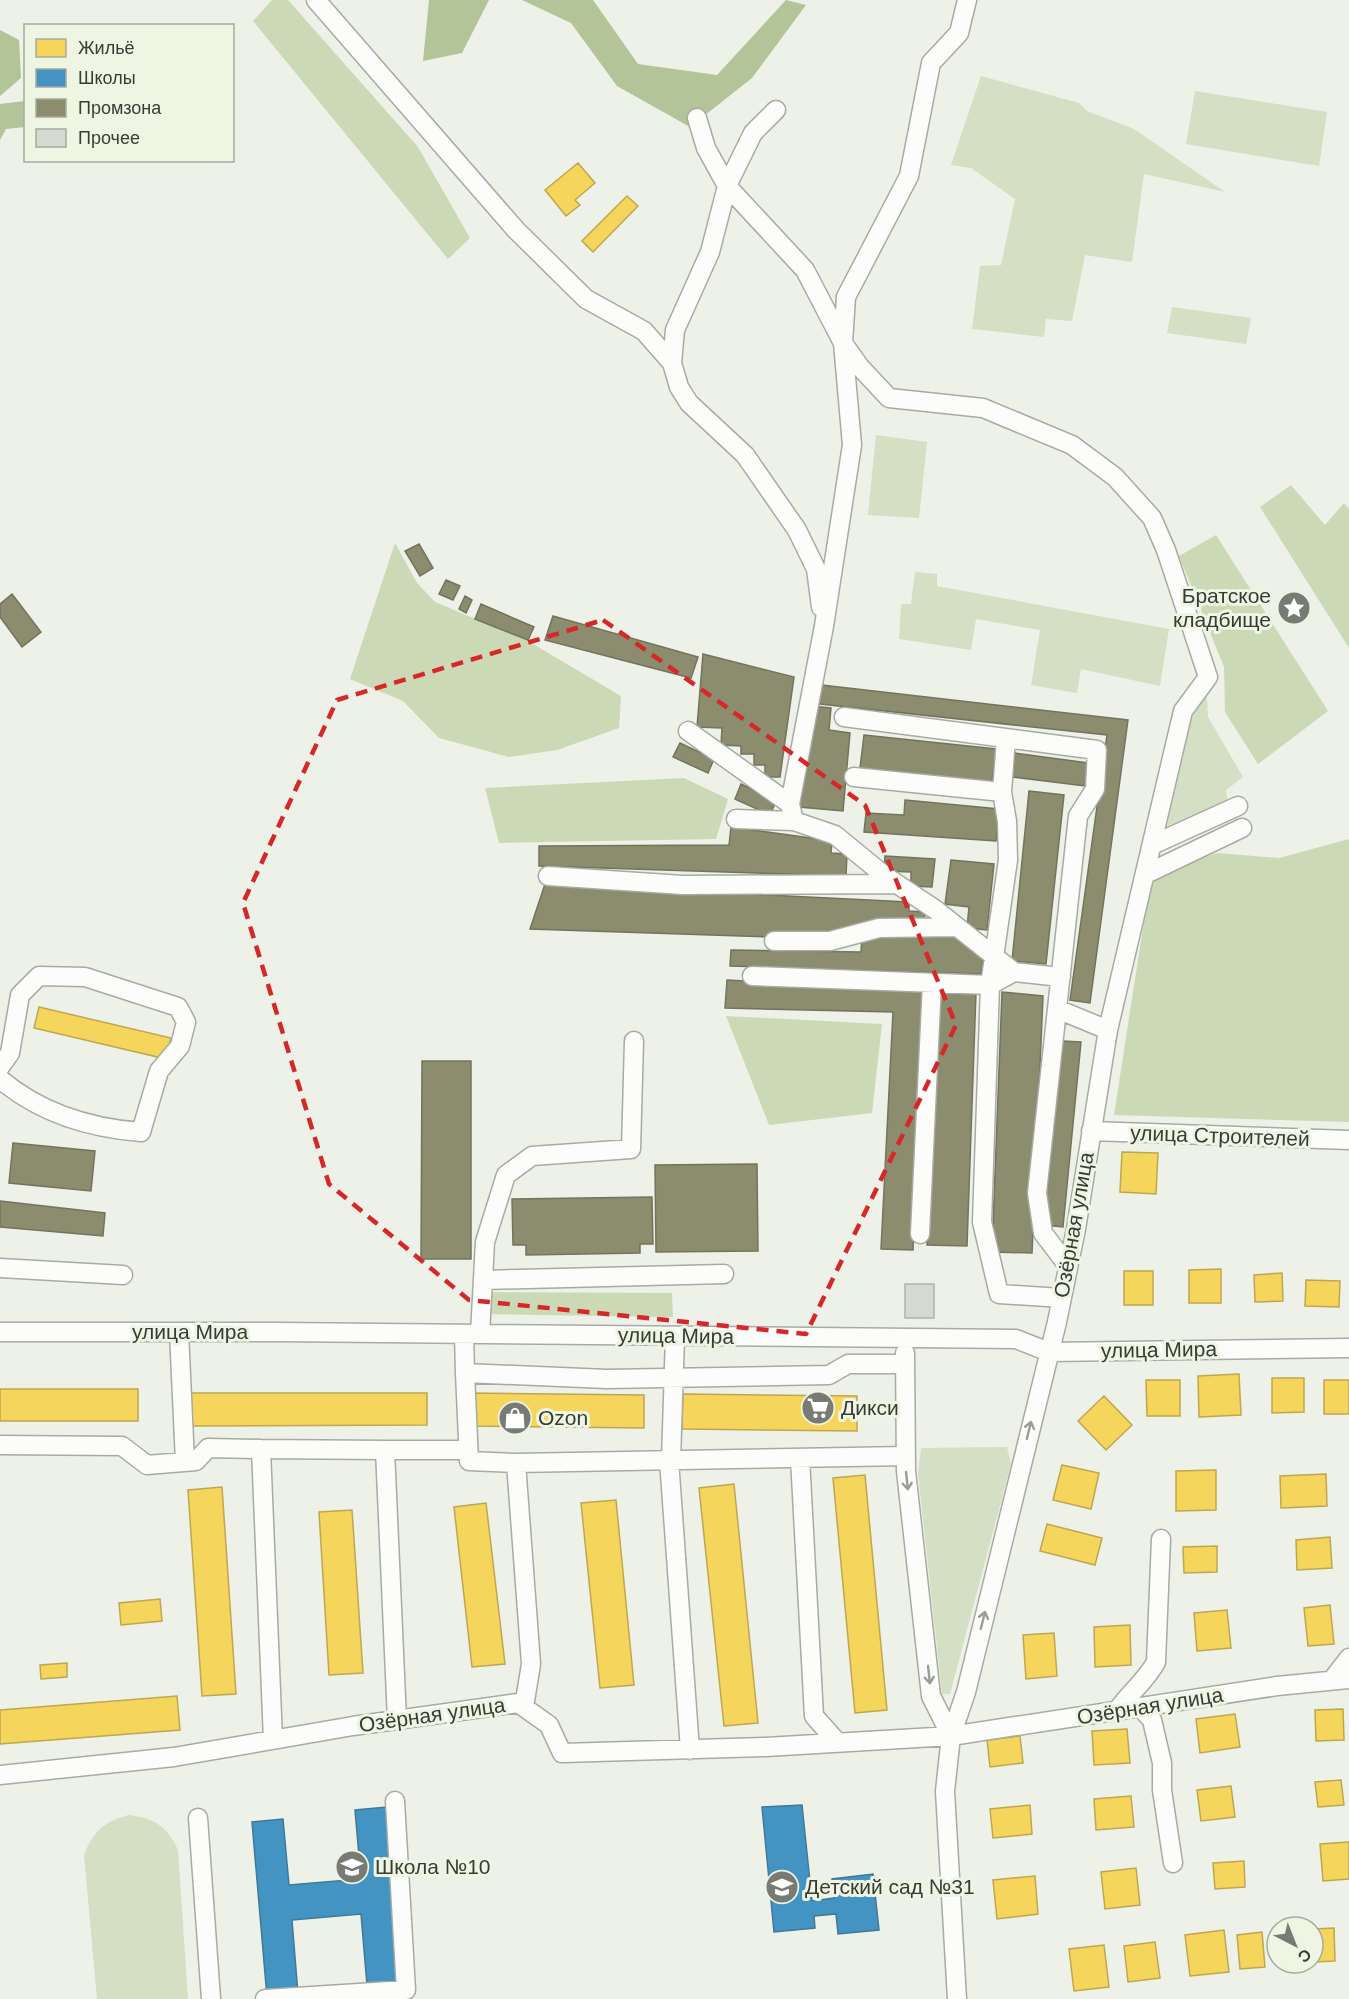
<svg xmlns="http://www.w3.org/2000/svg" width="1349" height="1999" font-family="Arial,sans-serif">
<rect width="100%" height="100%" fill="#edf1e7"/>
<!-- green -->
<path fill="#d4dfc4" d="M981,76L1079,103L1087,111L1134,129L1225,192L1144,174L1132,262L1085,255L1072,321L1046,319L1044,337L972,329L980,266L1001,265L1015,199L971,168L951,165Z
M1195,91L1327,112L1319,166L1186,144Z
M1172,307L1251,318L1246,344L1167,333Z
M876,435L927,442L919,518L868,515Z
M915,572L937,574V586L1169,629L1160,686L1081,669L1077,693L1031,685L1040,630L976,619L971,650L899,639L901,604H911Z
M1206,682L1208,717L1243,777L1226,790L1228,804L1167,826L1186,734Z
M1007,1447L1011,1464L950,1694H942L918,1473L921,1448Z
M129,1815C154,1818 168,1827 178,1850L188,1999H97L84,1855C93,1831 105,1821 129,1815Z"/>
<!-- forest -->
<path fill="#ccd9b6" d="M272,0H288L418,147L470,238L448,259L253,21Z
M1291,485L1325,525L1344,503L1349,509V648L1260,507Z
M1216,535L1328,711L1258,764L1225,712L1224,667L1179,556Z
M395,543L417,583L435,602L528,641L621,696L619,728L557,750L509,757L439,738L403,701L350,679Z
M684,778L728,799L716,839L499,843L485,788Z
M1349,839V1122L1114,1115L1151,876L1217,853L1279,858Z
M726,1016L882,1024L872,1113L769,1125Z
M483,1292L672,1293L673,1317L482,1314Z"/>
<!-- water -->
<path fill="#b4c499" d="M429,0H489L462,53L423,61Z
M522,0H593L638,64L717,75L786,0L806,5L752,78L690,127L617,86L571,23Z
M0,30L19,40L21,78L0,96Z
M25,101V127L6,129L0,140V104Z"/>
<!-- homes -->
<path fill="#f6d55c" stroke="#bda750" stroke-width="1.5" d="M578,163L595,183L575,200L580,205L566,216L545,190Z
M627,196L638,206L593,252L582,241Z
M39,1007L171,1038L166,1059L34,1028Z
M1122,1152L1158,1153L1156,1194L1120,1192Z
M1221,1269V1303H1189V1270Z
M1124,1271H1153V1305H1124Z
M1282,1273L1283,1301L1255,1302L1254,1275Z
M1306,1280L1340,1281L1339,1307L1305,1306Z
M1239,1374L1241,1415L1199,1417L1198,1376Z
M1272,1378H1304V1412L1272,1413Z
M1146,1380H1180V1416H1147Z
M1324,1380H1349V1414H1324Z
M0,1389H138V1421H0Z
M189,1393H427V1425L189,1426Z
M470,1393L644,1395V1428L470,1426Z
M683,1394L857,1396V1431L682,1429Z
M1104,1396L1132,1425L1106,1450L1078,1421Z
M1062,1465L1099,1473L1091,1509L1053,1500Z
M1216,1470V1510L1176,1511V1471Z
M1326,1474L1327,1506L1281,1508L1280,1476Z
M865,1475L887,1710L855,1713L833,1478Z
M734,1484L758,1723L724,1726L699,1488Z
M222,1487L236,1694L202,1696L188,1490Z
M616,1500L634,1685L600,1688L581,1503Z
M486,1503L505,1664L472,1667L454,1507Z
M352,1510L363,1673L329,1675L319,1512Z
M1047,1524L1102,1538L1095,1565L1040,1551Z
M1330,1537L1332,1568L1297,1570L1296,1540Z
M1217,1546V1572L1184,1573L1183,1547Z
M160,1599L162,1621L121,1625L119,1603Z
M1330,1605L1334,1644L1308,1646L1304,1608Z
M1227,1610L1231,1648L1197,1651L1194,1613Z
M1130,1625L1131,1665L1095,1667L1094,1627Z
M1054,1633L1057,1676L1026,1679L1023,1635Z
M67,1663V1677L41,1679L40,1665Z
M177,1696L180,1730L0,1744V1710Z
M1343,1709L1344,1740L1316,1741L1315,1710Z
M1235,1714L1240,1747L1200,1753L1196,1719Z
M1127,1729L1130,1763L1094,1765L1092,1731Z
M1020,1736L1023,1763L990,1767L987,1740Z
M1341,1780L1344,1805L1318,1807L1315,1782Z
M1231,1786L1235,1817L1201,1821L1197,1790Z
M1131,1796L1134,1827L1096,1830L1094,1799Z
M1030,1805L1032,1834L993,1838L990,1809Z
M1349,1842V1879L1323,1881L1320,1844Z
M1244,1861L1245,1887L1215,1889L1213,1863Z
M1136,1868L1140,1905L1105,1909L1101,1872Z
M1035,1876L1038,1914L997,1919L993,1880Z
M1334,1928L1335,1961L1313,1962V1929Z
M1224,1930L1229,1972L1190,1976L1185,1935Z
M1262,1932L1265,1967L1240,1969L1237,1935Z
M1155,1942L1160,1978L1128,1982L1124,1946Z
M1104,1945L1109,1987L1074,1991L1069,1949Z"/>
<!-- schools -->
<path fill="#4393c3" stroke="#407998" stroke-width="1.5" d="M802,1805L812,1901L834,1898L832,1879L873,1874L879,1930L838,1934L836,1914L814,1916L815,1928L774,1932L762,1807Z
M387,1807L403,1982L367,1985L361,1914L292,1920L298,1994L267,1997L252,1822L283,1819L289,1885L361,1879L355,1810Z"/>
<!-- industry -->
<path fill="#8c8c6e" stroke="#73745d" stroke-width="1.5" d="M419,544L433,568L420,576L405,551Z
M446,580L460,586L453,600L439,594Z
M12,594L41,632L22,647L0,617V604Z
M465,596L472,600L466,613L459,609Z
M481,604L534,627L528,640L475,619Z
M553,616L698,657L691,678L545,640Z
M703,654L794,677L780,777H765V765H754V754H741V746L721,745L722,728L697,727Z
M813,684L1128,720L1090,1003L1070,1000L1107,735L811,703Z
M811,706L831,708L829,730L850,733L843,811L799,807Z
M864,735L996,749L992,782L860,768Z
M680,743L714,759L708,773L673,757Z
M1015,753L1088,763L1085,786L1013,777Z
M741,784L776,801L770,815L735,799Z
M1029,791L1064,795L1046,964L1012,961Z
M905,800L999,809L996,841L864,832L866,813L904,815Z
M731,827L832,841L831,853L847,854L846,876L539,866V846L729,845Z
M885,856L935,859L932,887L911,886V872L884,871Z
M951,860L994,864L987,930L967,928L969,907L945,904Z
M545,884L909,902V911L925,912L924,922L870,920V927L830,939L530,929Z
M862,937H958L983,957L981,974L730,966L731,950L861,952Z
M727,980L923,990L913,1250L881,1249L893,1012L725,1008Z
M941,989L976,992L967,1246L927,1245Z
M1002,992L1043,996L1032,1253L992,1252Z
M1062,1041L1081,1042L1063,1227L1044,1225Z
M422,1061H471V1259H421Z
M13,1143L95,1151L91,1191L9,1183Z
M757,1164L758,1251L656,1252L655,1165Z
M652,1197L653,1244H640V1253L526,1255V1245H513L512,1199Z
M0,1201L105,1213L103,1236L0,1227Z"/>
<!-- building -->
<path fill="#d6d9d1" stroke="#b0b3ac" stroke-width="1.5" d="M905,1284H934V1318H905Z"/>
<g fill="none" stroke-linecap="round" stroke-linejoin="round">
<!-- minor casing -->
<g stroke="#a7aba3" stroke-width="21">
<path id="minor" d="M316,0L516,230L586,299L644,331L672,363
M967,0L959,33L931,63L909,176L846,297L843,343L852,445L824,626L790,804L794,821L835,835L885,876L936,910L1014,972
M776,110L753,133L727,186L710,252L675,330L672,363L679,387L689,403L745,455L797,530L816,569L821,607
M697,118L706,148L727,186L805,270L843,343L860,367L889,398L983,408L1072,445L1115,477L1152,518L1166,550L1208,677L1183,711L1108,1030L1076,1229L1057,1322L966,1692L951,1736L945,1791L957,1999
M844,717L1097,750L1095,789L1078,816L1037,1193L1043,1233L1068,1266
M688,731L790,804
M1006,738L1002,792L1007,821L1008,860L990,985L982,1222L999,1294L1062,1298
M854,777L1002,792
M736,819L794,821
M1152,845L1238,806
M1146,874L1242,828
M548,876L683,885L897,884
M774,941H830L879,928L957,927
M752,976L990,985L1014,972L1061,977
M1057,1009L1108,1030
M0,1067L10,1053L20,995L39,976L85,977L178,1007L186,1022L180,1046L159,1071L141,1132C89,1128 40,1113 0,1079
M1091,1131L1349,1140
M920,1234L932,983
M0,1268L123,1275
M483,1280L724,1274
M0,1332H279L1016,1339L1049,1352L1349,1348
M179,1332L185,1462
M464,1334L465,1373L607,1379L829,1375L848,1364H905
M480,1334L485,1242L506,1175L532,1156L631,1149L634,1041
M905,1353L906,1471L931,1696L951,1736
M465,1373L469,1461L516,1463L906,1456
M0,1445L122,1446L147,1465L196,1461L208,1448L261,1449
M800,1458L814,1716L838,1743
M669,1460L690,1750
M671,1461L675,1336
M516,1463L531,1664L524,1707
M1332,1680L1349,1658
M1140,1707L1152,1720L1162,1763V1790L1173,1863
M1117,1711C1129,1693 1146,1681 1156,1662L1161,1539
M397,1720L385,1450H468
M273,1740L261,1449L385,1450
M0,1775L174,1757L353,1726L518,1703L549,1725L562,1753L766,1747L951,1736L1277,1686L1349,1679
M198,1818L211,1999
M265,1999L406,1990L395,1801"/>
</g>
<!-- minor -->
<use href="#minor" stroke="#fcfdfb" stroke-width="18"/>
</g>
<!-- one-way arrows -->
<defs><path id="oneway-shaft" d="M-6 0H5M1.5-3L5.5 0L1.5 3" fill="none" stroke-width="1.6" stroke-linecap="round" stroke-linejoin="round" transform="scale(1.5)"/></defs>
<g stroke="#9a9c98">
<use href="#oneway-shaft" transform="translate(1029 1430) rotate(-76)"/>
<use href="#oneway-shaft" transform="translate(907 1481) rotate(84)"/>
<use href="#oneway-shaft" transform="translate(983 1620) rotate(-76)"/>
<use href="#oneway-shaft" transform="translate(929 1675) rotate(84)"/>
</g>
<!-- marked area -->
<path fill="none" stroke="#d62828" stroke-width="4.5" stroke-dasharray="12 8" stroke-linejoin="round" d="M603,620L865,805L956,1025L806,1334L469,1300L329,1184L243,903L337,700Z"/>
<!-- icons -->
<defs>
<g id="sight-disc" transform="scale(1.725)"><circle r="9.5" fill="#787b73" stroke="#eef5e3"/><path d="M0-6L1.8-2.2L6-1.7L2.9 1.2L3.7 5.4L0 3.3L-3.7 5.4L-2.9 1.2L-6-1.7L-1.8-2.2Z" fill="#fff"/></g>
<g id="supermarket-disc" transform="scale(1.725)"><circle r="9.5" fill="#787b73" stroke="#eef5e3"/><path d="M-6-5.5h2.5l.6 2H6L4.5 2H-2.5L-4.4-4H-6ZM-1.5 3.2a1.3 1.3 0 1 0 .1 0ZM3 3.2a1.3 1.3 0 1 0 .1 0Z" fill="#fff"/></g>
<g id="shop-disc" transform="scale(1.725)"><circle r="9.5" fill="#787b73" stroke="#eef5e3"/><path d="M-5-2.5h2.3a2.7 3.5 0 0 1 5.4 0H5L5.5 6h-11ZM-1.5-2.5h3a1.5 2.3 0 0 0-3 0Z" fill="#fff"/></g>
<g id="school-disc" transform="scale(1.725)"><circle r="9.5" fill="#787b73" stroke="#eef5e3"/><path d="M0-5L7-2L0 1L-7-2ZM-4 1L0 2.5L4 1V4Q0 6-4 4Z" fill="#fff"/></g>
</defs>
<g fill-rule="evenodd">
<use href="#sight-disc" x="1294" y="608"/>
<use href="#supermarket-disc" x="818" y="1408"/>
<use href="#shop-disc" x="515" y="1418"/>
<use href="#school-disc" x="352" y="1867"/>
<use href="#school-disc" x="782" y="1887"/>
</g>
<g text-anchor="middle" stroke-width="6" stroke-linejoin="round" paint-order="stroke">
<!-- poi labels -->
<g font-size="21" fill="#393c35" stroke="#eef5e3" text-anchor="start">
<text x="1271" y="603" text-anchor="end">Братское<tspan x="1271" dy="24">кладбище</tspan></text>
<text x="841" y="1415">Дикси</text>
<text x="538" y="1425">Ozon</text>
<text x="375" y="1874">Школа №10</text>
<text x="805" y="1894">Детский сад №31</text>
</g>
<!-- street labels -->
<g font-size="21" fill="#393c35" stroke="#eef5e3">
<text transform="translate(1220 1136) rotate(2)" y="7">улица Строителей</text>
<text transform="translate(1074 1225) rotate(-80)" y="7">Озёрная улица</text>
<text x="190" y="1339">улица Мира</text>
<text transform="translate(676 1336) rotate(1)" y="7">улица Мира</text>
<text transform="translate(1159 1350) rotate(-1)" y="7">улица Мира</text>
<text transform="translate(1150 1706) rotate(-9)" y="7">Озёрная улица</text>
<text transform="translate(432 1715) rotate(-8)" y="7">Озёрная улица</text>
</g>
</g>
<!-- legend -->
<rect x="24" y="24" width="210" height="138" fill="#eef5e3" stroke="#a6ab9d" stroke-width="1.5"/>
<rect x="36" y="39" width="30" height="18" fill="#f6d55c" stroke="#a6ab9d" stroke-width="1.5"/>
<text x="78" y="54" font-size="18" fill="#393c35">Жильё</text>
<rect x="36" y="69" width="30" height="18" fill="#4393c3" stroke="#a6ab9d" stroke-width="1.5"/>
<text x="78" y="84" font-size="18" fill="#393c35">Школы</text>
<rect x="36" y="99" width="30" height="18" fill="#8c8c6e" stroke="#a6ab9d" stroke-width="1.5"/>
<text x="78" y="114" font-size="18" fill="#393c35">Промзона</text>
<rect x="36" y="129" width="30" height="18" fill="#d6d9d1" stroke="#a6ab9d" stroke-width="1.5"/>
<text x="78" y="144" font-size="18" fill="#393c35">Прочее</text>
<!-- north arrow -->
<g transform="translate(1295 1945) rotate(138)"><circle r="28" fill="#eef5e3" stroke="#a6ab9d" stroke-width="1.5"/>
<path d="M0-4.5L10 22L0 15L-10 22Z" fill="#787b73"/>
<text y="-9" font-size="16" font-weight="bold" text-anchor="middle" fill="#393c35">С</text>
</g>
</svg>
